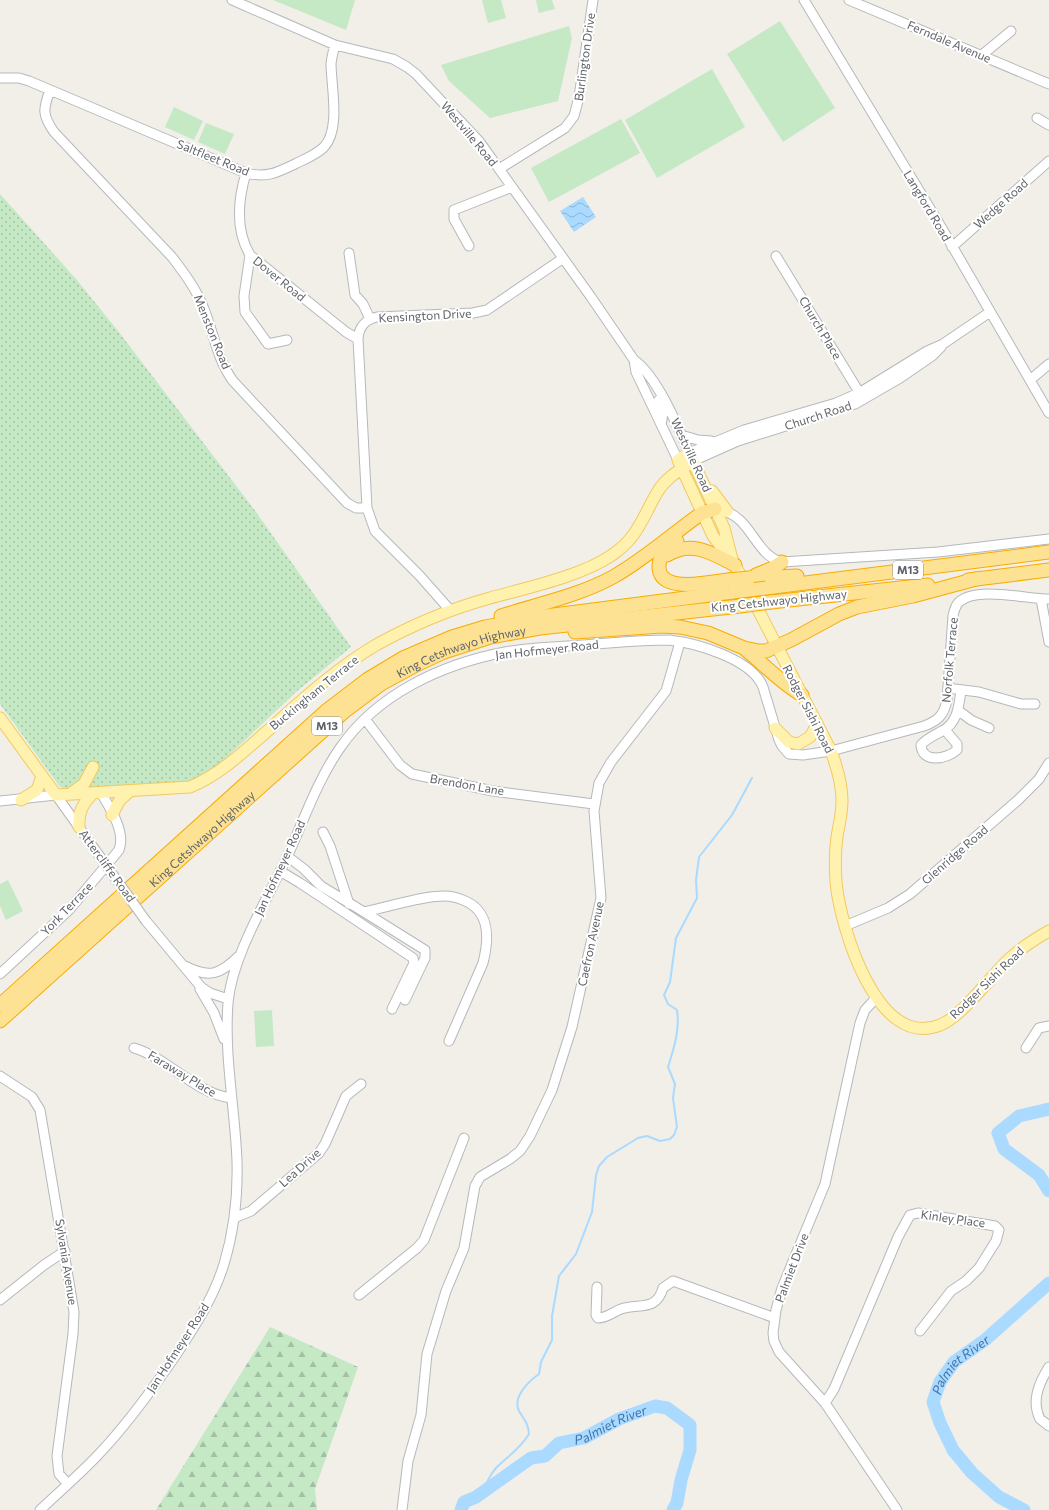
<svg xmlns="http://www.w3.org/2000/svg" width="1049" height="1510" font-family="Commissioner,sans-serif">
<defs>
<pattern id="forest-firs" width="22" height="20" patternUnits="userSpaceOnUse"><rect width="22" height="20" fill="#c5e8c5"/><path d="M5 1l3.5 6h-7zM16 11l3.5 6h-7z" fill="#a3c0a4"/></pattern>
<pattern id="park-dots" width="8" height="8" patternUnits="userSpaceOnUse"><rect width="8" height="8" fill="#c5e8c5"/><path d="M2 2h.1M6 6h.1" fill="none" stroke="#a3c0a4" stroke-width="1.8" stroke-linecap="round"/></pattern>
<pattern id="water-waves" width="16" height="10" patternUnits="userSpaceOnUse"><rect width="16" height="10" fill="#aadaff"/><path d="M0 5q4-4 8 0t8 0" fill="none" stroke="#8eb4d2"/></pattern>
</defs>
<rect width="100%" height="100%" fill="#f1efe8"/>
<!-- grass -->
<path fill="#c5e8c5" d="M273,0H355L346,30Z
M482,0H501L506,18L488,23Z
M536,0H552L555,9L539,13Z
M780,21L835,108L783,142L727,54Z
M569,26L572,38L558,101L490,118L449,81L441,65Z
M712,69L745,127L657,178L625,120Z
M174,107L203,121L194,140L165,127Z
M621,119L640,153L549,202L531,168Z
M206,123L234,134L225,154L198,142Z
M8,880L23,911L6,920L0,906V884Z
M272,1010L274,1046L256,1047L254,1011Z"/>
<!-- forest -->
<path fill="url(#forest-firs)" d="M270,1327L358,1367L315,1489L317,1510H156Z"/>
<!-- park -->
<path fill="url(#park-dots)" d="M0,194L76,279L118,331L256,512L351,647L296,692L225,759L206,774L186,782L67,789L60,787L0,704Z"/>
<!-- water -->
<path fill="url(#water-waves)" d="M583,197L596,217L574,232L560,211Z"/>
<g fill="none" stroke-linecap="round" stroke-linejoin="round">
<!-- stream -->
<path stroke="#aadaff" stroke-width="2" d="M483,1492C486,1483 490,1475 496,1468C508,1456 520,1449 529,1434C528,1423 525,1421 519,1411C512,1397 529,1381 539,1374L541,1362L552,1340V1316L559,1276L576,1254L592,1212L596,1175L599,1166L607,1157L638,1138L647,1136L660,1141L670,1139L674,1135L677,1127L673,1098L675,1084L668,1067C674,1048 680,1030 677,1010L668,1004L664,995L670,982L676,938L697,898L696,880L699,857L732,815L752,778"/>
<!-- river -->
<g stroke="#aadaff" stroke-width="13">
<path d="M1049,1109L1019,1116L998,1133L1004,1149L1039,1175L1049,1191"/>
<path id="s1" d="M461,1510L464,1502L476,1497L531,1458L545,1456L559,1443L584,1438L619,1419L655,1406L667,1408L690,1425V1450L681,1480L677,1503L673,1510"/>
<path id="s2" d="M1024,1510L999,1497L972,1473L953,1450L940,1423L933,1402L940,1382L954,1362L985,1340L1049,1283"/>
</g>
<!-- minor casing -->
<g stroke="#b5b8bc" stroke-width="11">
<path id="minor" d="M232,0L335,45L393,59L407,67L416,74L479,141L591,297L634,360C657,376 678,426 689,453L744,430L836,403L859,393L927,351L943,344L990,312
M804,0L940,225L1049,413
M849,0L1049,84
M982,55L1011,31
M0,78H19L29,81L246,173C267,178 276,173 295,164C305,159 316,155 324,147C341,129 331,86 331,63C332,57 333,51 335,45
M50,90C43,109 42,115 54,132L172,257C184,273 197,290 204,309C214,334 217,359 233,381L347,503L356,508H367L375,531L419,575L450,610
M1037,118L1049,125
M499,169L565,128L574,116L579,97L593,0
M246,173C238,200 235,230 250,255L346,332L358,339
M469,246L454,219V210L512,187
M952,247L1049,161
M349,253L355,295L363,304L370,319
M250,255L244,296L245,312L268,344L287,340
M776,256L862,397
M634,360L636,372L678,460
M1030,380L1049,364
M661,425L663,413L658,401L662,397
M681,435L698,440L711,441
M693,461L738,441L855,404L900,378L932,356L941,347
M367,508L358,339C359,326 365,320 377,317L473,313L487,310L562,259
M720,510C751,515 755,556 782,562L938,552L1049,539
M1041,599L1049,642
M955,689L979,692L1021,704H1035
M959,711L971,720L989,728
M365,719L400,765L412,774L493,791L594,804
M945,730L957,744V750C947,759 922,764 921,745C927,738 935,735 942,731C958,723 959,705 961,690
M0,801L56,795L93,847
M323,832L330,846L349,904
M287,856L304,869L321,886L364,912C389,907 420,896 445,896C452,896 458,898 463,900C491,911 489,939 483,963L449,1041
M280,871L300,883L413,958L414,963L392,1009
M364,912L425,950V958L405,1000
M146,921L201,987L210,993L228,999
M845,926L888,908L910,894L1018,800L1039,779L1049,763
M185,966C210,979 221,974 240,955
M0,974L69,910L119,850C126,832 110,808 101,793
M200,989L214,1013L224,1039
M877,997L865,1010L860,1023L825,1184L782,1288L776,1310L773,1333L774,1341L779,1352L825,1403L897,1510
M134,1048C170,1059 194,1093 231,1098
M1026,1048L1039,1028L1049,1026
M0,1076L32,1097L40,1110L74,1312L73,1334L57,1456L59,1474L68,1484
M234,1218L251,1211L319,1153L325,1144L346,1096L361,1084
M597,1287L596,1315L598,1318C607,1318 613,1312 621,1309C639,1303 656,1312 663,1288L673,1281L775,1318
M359,1295L417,1248L424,1240L464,1138
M0,1300L44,1265L65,1251
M1049,1367C1039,1383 1031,1401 1040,1419L1049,1426
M825,1403L834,1389L898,1237L910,1215L918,1213L995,1226L999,1230L996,1241L979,1268L966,1281L951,1291L920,1331
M40,1510C59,1492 79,1475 97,1456C127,1425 152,1390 176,1355C195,1326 214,1297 224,1264C234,1231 238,1196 237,1161C235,1108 224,1057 228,1003C232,956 267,900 287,857C304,820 317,781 340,748C377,694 442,664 505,652C530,647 557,647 583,645C612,643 640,640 669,640C696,643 752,659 763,687L779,740L782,746L789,754L803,755L831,751L924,726C938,721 944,715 947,700L953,616C954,611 955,606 959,602C977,586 1026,599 1049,599
M402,1510L408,1461L421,1415L427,1354L446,1291L464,1248L475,1186L480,1177L510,1159L520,1151L530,1136L552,1090L572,1027L601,898L594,811L599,783L611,762L666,691L680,642"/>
</g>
<!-- major casing -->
<g stroke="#f2c960" stroke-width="13">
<path id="major" d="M678,460L713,536L735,565L831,751C837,767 842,783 842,801C842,813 839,825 837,837C835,851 835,867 836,882C840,926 877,1051 940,1025C961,1017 988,980 1005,963C1018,950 1033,940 1049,931
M678,460L689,453L724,528L732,559
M712,491L727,511
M0,718L56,795L190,787C219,775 241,754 265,733C300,702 335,669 376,645C412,625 450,609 490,598C526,588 582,576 612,555C638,538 643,516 658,491C667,477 680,470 693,461
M775,728L789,742L798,744L810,737L817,725
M70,794L84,784L93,767
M21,800L37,790L42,776
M112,815L119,801L130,791
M79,827C78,811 83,804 93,793"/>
</g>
<!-- highway casing -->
<g stroke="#f9ab00" stroke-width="15">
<g id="highway">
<path d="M677,541C668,548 658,555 659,568C661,594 711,582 728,580"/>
<path d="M667,555C692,540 712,553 735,565"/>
<path d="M756,575L773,568L782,562"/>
<path d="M749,578L797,576"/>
<path d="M968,580L1049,570"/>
<path d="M766,588L1049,552"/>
<path d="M771,602L928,585"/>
<path d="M501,616C538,604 578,596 613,577C645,559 672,534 702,513L715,509"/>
<path d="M575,632L662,626L680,627L708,633L744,648L759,651H766L791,640L839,614L857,607L913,596L976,579"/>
<path d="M746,650C765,665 781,683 802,695"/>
<path d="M0,1005L326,711L368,679L403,658L452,637L485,627L538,617L733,592"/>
<path id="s3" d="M0,1021L345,711L381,684L416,665L444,652L490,637L540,628L740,606"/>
</g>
</g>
<!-- minor -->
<use href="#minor" stroke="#fff" stroke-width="9"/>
<!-- major -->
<use href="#major" stroke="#fff2af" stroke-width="11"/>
<!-- highway -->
<use href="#highway" stroke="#fde293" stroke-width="13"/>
<!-- minor-bridge casing -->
<g stroke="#b5b8bc" stroke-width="11" stroke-linecap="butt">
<path id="minor-bridge" d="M93,847L146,921"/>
</g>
<!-- highway-bridge casing -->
<g stroke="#f9ab00" stroke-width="15" stroke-linecap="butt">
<path id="highway-bridge" d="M728,580L749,578
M733,592L766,588
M740,606L771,602"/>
</g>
<!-- minor-bridge -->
<use href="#minor-bridge" stroke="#fff" stroke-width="9"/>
<!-- highway-bridge -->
<use href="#highway-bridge" stroke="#fde293" stroke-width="13"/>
</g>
<g text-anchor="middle" stroke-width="4" stroke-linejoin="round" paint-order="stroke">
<!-- shield labels -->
<g fill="#fff" stroke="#8f9295" stroke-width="1">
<rect x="893" y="561" width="30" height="18" rx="3"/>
<rect x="312" y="717" width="30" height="18" rx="3"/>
</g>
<g font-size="11" font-weight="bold" fill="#5f6368">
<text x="908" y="574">M13</text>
<text x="327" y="730">M13</text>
</g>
<!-- street labels -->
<g font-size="12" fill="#5f6368" stroke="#fff">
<text transform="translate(949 42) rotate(23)" y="4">Ferndale Avenue</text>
<text transform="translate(585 57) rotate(-82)" y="4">Burlington Drive</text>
<text transform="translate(469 134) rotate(50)" y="4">Westville Road</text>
<text transform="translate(213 158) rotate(22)" y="4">Saltfleet Road</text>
<text transform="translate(1001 204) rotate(-42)" y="4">Wedge Road</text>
<text transform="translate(927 206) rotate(59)" y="4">Langford Road</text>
<text transform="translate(279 279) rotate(39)" y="4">Dover Road</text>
<text transform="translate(425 316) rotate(-3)" y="4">Kensington Drive</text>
<text transform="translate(820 328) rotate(59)" y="4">Church Place</text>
<text transform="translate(212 332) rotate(68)" y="4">Menston Road</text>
<text transform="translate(818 416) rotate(-18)" y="4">Church Road</text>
<text transform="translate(691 455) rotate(65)" y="4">Westville Road</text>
<text transform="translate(779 601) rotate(-6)" y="4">King Cetshwayo Highway</text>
<text transform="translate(547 650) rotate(-6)" y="4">Jan Hofmeyer Road</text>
<text dy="4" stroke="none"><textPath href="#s3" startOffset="596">King Cetshwayo Highway</textPath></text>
<text transform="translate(950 660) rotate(-85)" y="4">Norfolk Terrace</text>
<text transform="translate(314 693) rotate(-39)" y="4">Buckingham Terrace</text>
<text transform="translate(808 709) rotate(63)" y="4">Rodger Sishi Road</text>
<text transform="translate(467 785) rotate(10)" y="4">Brendon Lane</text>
<text dy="4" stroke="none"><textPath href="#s3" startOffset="272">King Cetshwayo Highway</textPath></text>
<text transform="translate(955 855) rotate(-41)" y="4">Glenridge Road</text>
<text transform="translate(107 866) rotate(54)" y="4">Attercliffe Road</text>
<text transform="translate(280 868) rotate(-65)" y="4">Jan Hofmeyer Road</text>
<text transform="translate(67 909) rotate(-46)" y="4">York Terrace</text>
<text transform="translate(591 944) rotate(-78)" y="4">Caefron Avenue</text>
<text transform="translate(987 983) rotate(-44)" y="4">Rodger Sishi Road</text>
<text transform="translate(182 1074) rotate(31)" y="4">Faraway Place</text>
<text transform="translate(300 1168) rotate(-42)" y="4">Lea Drive</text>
<text transform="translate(953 1219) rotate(8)" y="4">Kinley Place</text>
<text transform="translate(66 1262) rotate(81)" y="4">Sylvania Avenue</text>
<text transform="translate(792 1268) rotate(-69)" y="4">Palmiet Drive</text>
<text transform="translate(178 1348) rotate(-57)" y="4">Jan Hofmeyer Road</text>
</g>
<!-- water labels -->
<g font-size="13" font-style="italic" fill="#4174aa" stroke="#fff">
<text dy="5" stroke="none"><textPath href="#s2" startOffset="194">Palmiet River</textPath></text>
<text dy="5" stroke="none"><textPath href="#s1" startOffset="177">Palmiet River</textPath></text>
</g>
</g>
</svg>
